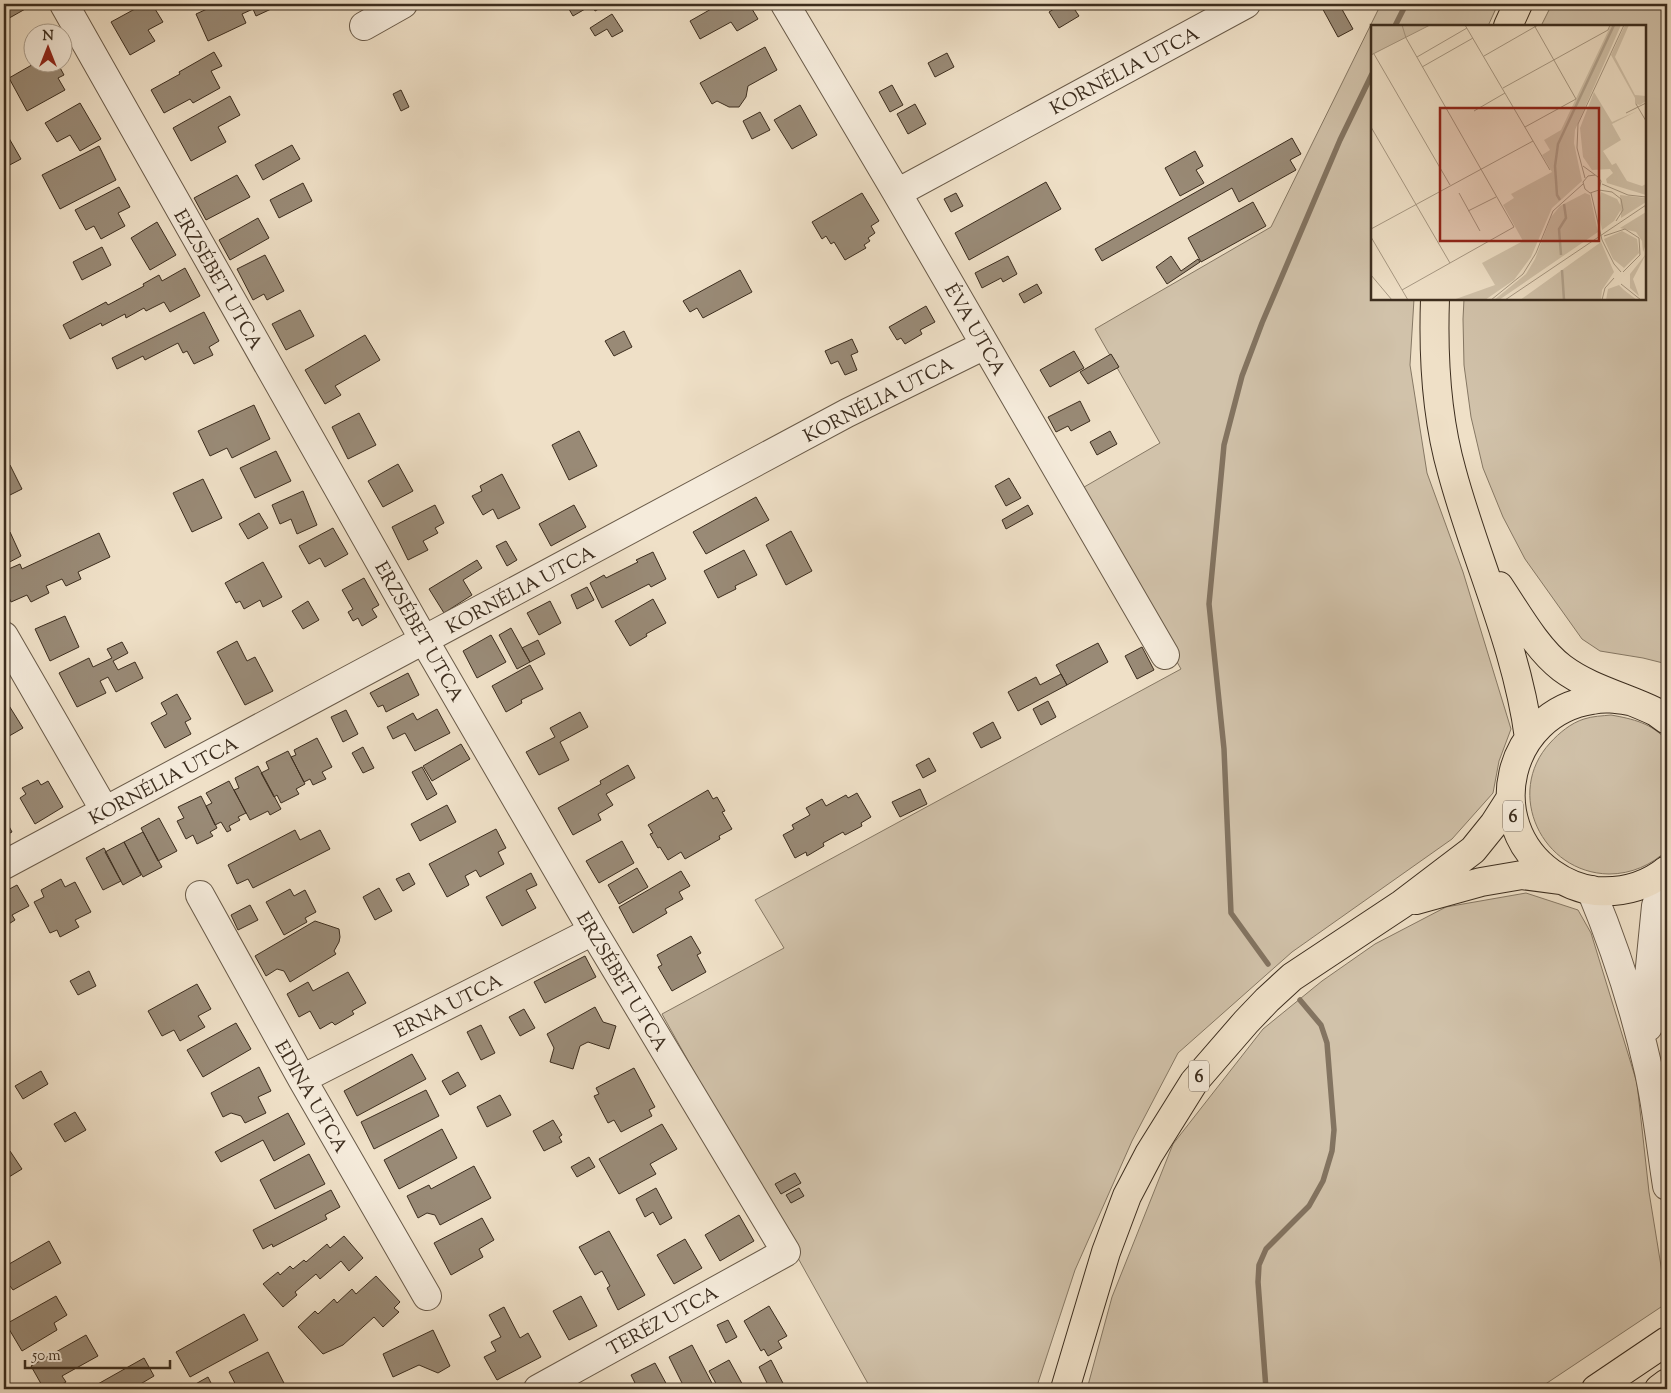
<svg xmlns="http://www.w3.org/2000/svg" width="1671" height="1393" font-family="'Sorts Mill Goudy',serif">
<rect width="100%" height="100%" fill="#efe0c7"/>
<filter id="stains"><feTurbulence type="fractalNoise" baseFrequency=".004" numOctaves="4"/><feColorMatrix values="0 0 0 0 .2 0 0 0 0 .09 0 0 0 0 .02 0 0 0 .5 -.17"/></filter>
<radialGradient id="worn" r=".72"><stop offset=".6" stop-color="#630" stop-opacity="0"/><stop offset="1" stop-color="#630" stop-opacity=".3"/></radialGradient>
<!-- green -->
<path fill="#d1c2aa" stroke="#867864" d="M1381,4H1498L1488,26H1372V299H1414L1410,365L1427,473L1463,572L1511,729L1499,761L1493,793L1452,839L1292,952L1178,1053L1132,1141L1075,1270L1036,1389H871L662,1014L784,948L755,900L1181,669L1079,490L1160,443L1095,329L1271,227Z
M1552,4H1667V664L1643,658L1600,651L1582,639L1525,559L1503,517L1483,468L1471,417L1464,365L1463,319L1464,299H1645V26H1541Z
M1611,715C1633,719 1652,723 1667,741V850C1652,865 1631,874 1609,874C1542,873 1504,793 1550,743C1559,733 1571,723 1584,719C1593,716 1602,716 1611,715Z
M1526,893L1578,910L1591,933L1637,1083L1649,1192L1667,1303L1538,1389H1087L1112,1297L1173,1144L1263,1029L1322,981L1375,944L1446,907Z
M1667,929V1063L1665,1052V935Z"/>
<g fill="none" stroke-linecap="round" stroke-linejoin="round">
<!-- stream -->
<path stroke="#837461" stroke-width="5.5" d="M1395,26L1406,4
M1268,964L1231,913L1224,749L1209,604L1224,445L1242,376L1262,323L1340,140L1372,74
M1266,1389L1258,1282L1259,1265L1266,1249L1309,1206L1323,1181L1332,1151L1334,1130L1327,1043L1321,1025L1300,1000"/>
</g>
<!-- building -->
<path fill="#998a76" stroke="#3c2d1e" d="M4,4H25L27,8L4,21Z
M144,4H152L163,22L148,30L155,41L130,55L111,22Z
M218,4H282L256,16L253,9L242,14L246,23L208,41L196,14Z
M566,4H608L595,11L592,5L573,16Z
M720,4H749L758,19L737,31L731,22L700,39L690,21Z
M1062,4H1071L1079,16L1059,28L1049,12Z
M1320,4H1339L1353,29L1338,37Z
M612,14L623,31L612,37L607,29L595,36L590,28Z
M765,47L777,70L748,86L746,97L739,107H729L717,101L712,104L700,83Z
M214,52L222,66L211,71L220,88L193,103L190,99L164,113L151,90L180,74L179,72Z
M947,53L954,67L935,77L928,63Z
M37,62H57L64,75L58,78L65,90L27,111L9,78Z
M892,85L903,105L890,112L879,92Z
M401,90L409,107L401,111L393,94Z
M230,96L240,115L218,127L226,142L191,161L173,128Z
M80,103L101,139L80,151L70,135L57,142L45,123Z
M915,104L926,124L908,134L897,114Z
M800,105L817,135L792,149L774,120Z
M760,112L770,130L752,139L743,121Z
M6,133L21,159L4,168V134Z
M1292,138L1301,154L1290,160L1296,170L1239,202L1232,188L1102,261L1095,249Z
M292,145L300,159L263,180L255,165Z
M99,146L116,180L60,209L42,175Z
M1195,151L1203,166L1196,170L1204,183L1180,196L1165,168Z
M237,175L250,197L206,220L194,198Z
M1046,182L1061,209L969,260L955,233Z
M303,183L312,201L279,218L270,200Z
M119,187L130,207L118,213L125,226L101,239L94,226L86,230L75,210Z
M862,193L879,221L871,226L875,233L868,238L870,241L864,245L866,248L845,260L834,242L831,244L826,236L822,239L812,222Z
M956,193L963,206L951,212L944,199Z
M1253,202L1266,226L1201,262L1188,238Z
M258,218L269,238L230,260L219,240Z
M157,222L176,255L150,270L131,238Z
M102,247L111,265L82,280L73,262Z
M265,255L284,291L267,300L264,294L253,300L237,269Z
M1008,256L1017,274L1003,282L1001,278L982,288L975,273Z
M1171,256L1181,271L1198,259L1200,262L1167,284L1156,267Z
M185,268L200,296L170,312L164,302L146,311L144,308L126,318L125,314L102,326L101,323L70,339L63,325L106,302L108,305L144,286L143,284L159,275L162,281Z
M740,270L752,292L703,318L697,308L690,312L683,301Z
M1037,284L1042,293L1024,303L1019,294Z
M926,306L935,322L920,330L922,334L905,344L901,338L897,340L889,327Z
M300,310L314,336L286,350L272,324Z
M204,312L219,341L209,347L213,355L194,364L187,351L183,353L178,343L145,360L143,356L117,369L112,358Z
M624,331L632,347L614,356L605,341Z
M365,335L380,360L335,386L341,395L325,404L305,370Z
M852,339L858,352L851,355L857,370L845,375L838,361L831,364L825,351Z
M1074,351L1084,368L1050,387L1040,370Z
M1111,354L1119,367L1088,384L1080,372Z
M1080,401L1090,421L1071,431L1068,426L1056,432L1048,417Z
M254,405L270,439L232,458L227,448L210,456L198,431Z
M359,413L376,445L348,459L332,427Z
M579,431L597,466L569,480L552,445Z
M1110,431L1117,444L1097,455L1090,442Z
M276,451L291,481L255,498L240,468Z
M398,464L413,491L383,507L368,481Z
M10,465L22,489L4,498V469Z
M502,474L520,508L498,519L493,509L483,515L472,496L482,491L480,486Z
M1009,478L1021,498L1006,506L995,486Z
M203,479L222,518L192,532L173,493Z
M303,491L317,525L297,534L291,519L280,524L272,505Z
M756,497L769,520L706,554L693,532Z
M435,505L444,523L435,528L438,533L423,541L428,550L408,560L392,527Z
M574,505L586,527L551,546L539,524Z
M1028,505L1033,514L1006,529L1002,520Z
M259,513L268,528L248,539L239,524Z
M333,528L348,554L325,567L320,558L309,564L299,546Z
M791,531L812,571L786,585L766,545Z
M10,532L21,556L4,565V535Z
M99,533L110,557L78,572L81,579L66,586L62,579L46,586L49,593L31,602L27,595L11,602L4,586V571L20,564L22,569Z
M506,541L517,560L507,566L496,546Z
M744,550L757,575L735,586L736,589L718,598L704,571Z
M653,552L666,579L651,587L649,584L602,608L590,583L604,575L606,578L638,562L636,560Z
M477,560L482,568L463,580L472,595L444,613L429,589Z
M263,562L282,597L263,607L260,600L244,609L240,601L236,603L225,583Z
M364,578L379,605L372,609L377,617L362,626L358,618L353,621L348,612L353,609L342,590Z
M587,587L594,600L577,609L571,595Z
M653,599L666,623L646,634L647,636L630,646L615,621Z
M308,601L319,620L303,629L292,611Z
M550,601L561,623L539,635L527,613Z
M65,616L79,647L50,661L35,629Z
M511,628L530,662L517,669L499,635Z
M491,635L506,662L477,678L463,651Z
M538,640L545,654L530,662L522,648Z
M237,641L247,661L255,657L273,691L245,705L217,652Z
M122,642L128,653L113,661L118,670L135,662L143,678L116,692L108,677L100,681L106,693L77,707L59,673L89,658L93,667L112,658L107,649Z
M1098,643L1108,662L1067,685L1056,665Z
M1142,647L1154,670L1137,679L1125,656Z
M530,665L543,689L521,700L522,703L506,712L492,686Z
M408,673L419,695L386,712L383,705L378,707L370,693Z
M1061,674L1067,685L1018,711L1008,692L1036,677L1040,685Z
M177,694L191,719L185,722L191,734L165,748L151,723L167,714L161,703Z
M1048,701L1056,717L1041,725L1033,709Z
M8,704L23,728L4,739V706Z
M437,709L450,733L415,751L405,733L393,739L387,727L413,713L417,720Z
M346,710L358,734L343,742L331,717Z
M580,712L588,727L560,742L569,760L539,775L526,752L555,737L550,728Z
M993,722L1001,738L981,748L973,733Z
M317,738L332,767L322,772L326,779L313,785L310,779L304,782L291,757L296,755L294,750Z
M461,744L470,759L432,781L423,766Z
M363,747L374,768L363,773L352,753Z
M288,751L305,784L296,789L299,794L281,803L277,795L274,797L261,773L269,769L266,762Z
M929,758L936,771L923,778L916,765Z
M628,765L635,778L606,794L613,805L598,814L601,820L573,835L558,808L601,784L600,781Z
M258,766L281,809L270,815L268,811L250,820L234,790L239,788L235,778Z
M422,767L437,794L427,800L412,772Z
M38,780L41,785L48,781L63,807L35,824L20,798L26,794L22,788Z
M229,781L246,813L238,817L240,820L229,826L231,830L227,832L221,822L215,825L206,806L212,803L206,793Z
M920,789L927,804L900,817L892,802Z
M708,790L713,799L717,797L725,811L722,812L732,829L719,836L720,839L685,859L681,852L668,860L660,847L658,848L650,834L653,833L648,825Z
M857,793L871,817L861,823L862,826L845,835L843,832L823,843L824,846L807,856L806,852L795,858L783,835L794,829L792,825L810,815L806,808L822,799L826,806L846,795L848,798Z
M201,796L217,828L210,832L213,836L197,844L193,835L186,839L177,821L184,818L178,807Z
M447,805L456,822L420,841L411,824Z
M4,817L12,832L4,836Z
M159,818L177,851L158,861L141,828Z
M496,829L506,848L498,852L504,864L480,877L476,870L465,876L469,885L447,897L429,864Z
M295,830L300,840L320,830L330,849L253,888L248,879L237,884L228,865Z
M143,832L162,867L143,877L124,842Z
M622,841L634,863L599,883L586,861Z
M124,842L141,875L123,885L105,852Z
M104,848L121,881L103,890L86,858Z
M637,868L648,887L619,904L608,885Z
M681,871L690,886L679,892L683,899L665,909L667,913L633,933L619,907Z
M409,873L415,884L403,891L396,879Z
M531,873L537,885L526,890L536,908L502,926L486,897Z
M61,879L65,887L75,882L91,912L75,920L79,927L60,937L57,930L50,933L34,902L44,897L41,890Z
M17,885L29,906L12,915L15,920L4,927V892Z
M379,888L392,911L375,920L363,897Z
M290,889L294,896L305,890L316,912L305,918L307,922L284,935L266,902Z
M250,905L258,920L238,930L231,915Z
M315,921L339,929L340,937L339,942L334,951L336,954L290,982L284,971L277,969L266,976L255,956Z
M691,936L701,953L697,955L706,972L672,991L658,967L662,965L657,955Z
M585,956L596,977L545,1003L534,982Z
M89,971L96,986L78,995L70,981Z
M348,972L366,1003L352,1011L354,1014L335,1025L332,1022L320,1029L310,1011L299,1017L287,994L308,982L313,991Z
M197,984L211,1009L198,1016L205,1027L180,1041L174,1030L162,1036L148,1011Z
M595,1007L603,1022L616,1026L609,1049L588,1042L580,1046L573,1069L550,1062L554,1048L547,1034Z
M524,1009L535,1028L520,1036L509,1017Z
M236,1023L251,1049L203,1077L187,1050Z
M481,1025L495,1053L481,1060L467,1032Z
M412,1054L426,1079L357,1116L344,1091Z
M259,1067L271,1091L258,1097L266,1113L245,1123L241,1116L231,1113L223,1117L211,1093Z
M634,1068L655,1107L649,1110L652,1116L621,1132L614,1120L608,1123L594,1096L599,1094L596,1088Z
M41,1071L48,1084L23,1099L15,1086Z
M458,1072L466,1086L450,1095L442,1081Z
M426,1090L439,1116L374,1149L361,1122Z
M500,1095L511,1115L487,1127L477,1107Z
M75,1112L86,1130L65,1142L54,1124Z
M288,1113L305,1144L274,1161L263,1140L221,1162L215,1152Z
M553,1120L562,1135L559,1137L562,1142L544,1151L533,1131Z
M662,1124L677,1149L650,1164L656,1174L619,1194L599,1159Z
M442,1129L457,1158L399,1189L384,1160Z
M10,1151L22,1169L4,1180V1155Z
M309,1154L325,1184L275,1209L260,1180Z
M589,1157L595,1167L577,1177L571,1167Z
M474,1166L491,1198L440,1225L435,1215L427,1213L418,1218L407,1196L429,1185L431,1189Z
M795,1173L801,1183L781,1194L775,1184Z
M656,1188L672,1218L660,1225L653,1212L645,1217L636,1199Z
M799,1188L804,1196L791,1203L786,1195Z
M331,1190L340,1207L325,1215L327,1219L273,1247L272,1244L263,1249L253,1230Z
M739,1215L754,1241L720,1261L705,1235Z
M482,1218L494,1240L479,1249L483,1257L451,1275L434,1243Z
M609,1231L645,1295L618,1310L607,1288L610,1286L602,1271L595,1275L579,1247Z
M344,1236L363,1258L349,1271L341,1261L320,1279L316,1274L295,1292L297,1295L283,1307L263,1284L278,1272L280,1275L290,1266L293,1269L304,1260L306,1262L327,1244L330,1248Z
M685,1239L702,1268L674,1284L657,1255Z
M49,1241L61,1263L13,1290L10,1286L4,1290V1267Z
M376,1276L400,1302L394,1308L399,1312L383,1327L374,1317L343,1345L323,1354L298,1327L315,1311L318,1314L334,1299L337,1303L352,1289L356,1294Z
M56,1296L67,1315L54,1323L57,1330L22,1351L6,1324Z
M581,1296L597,1326L569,1340L553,1311Z
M769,1306L787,1336L778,1341L782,1348L768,1356L764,1349L761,1351L744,1321Z
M504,1307L520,1338L528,1333L541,1357L497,1380L484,1357L496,1351L491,1342L501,1337L489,1315Z
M244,1314L258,1340L190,1377L176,1352Z
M728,1320L737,1337L726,1343L717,1325Z
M433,1330L450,1366L438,1373L419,1365L393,1377L383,1354Z
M86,1335L98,1356L62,1376L66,1382L53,1389H44L31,1366Z
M692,1345L715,1389H685L669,1357Z
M268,1352L287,1389H238L229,1372Z
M144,1358L154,1376L132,1389H89Z
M729,1360L745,1389H719L709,1371Z
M771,1360L786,1389H770L759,1367Z
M655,1363L668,1387L664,1389H631L629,1386L635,1383L631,1375Z
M208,1377L214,1389H193L192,1386Z"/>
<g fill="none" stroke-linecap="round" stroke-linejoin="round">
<!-- minor casing -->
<g stroke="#695a48" stroke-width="30">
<path id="minor" d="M64,4L424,640L593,931L786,1252L538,1389
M785,4L897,193L1165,655
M364,26L403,4
M897,193L1246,4
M4,636L105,811
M4,865L847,413L985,345
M1591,890C1616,950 1635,1010 1649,1072C1657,1109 1661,1148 1667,1186
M200,895L302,1079L427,1296
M1648,1027V987L1656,906L1666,871
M302,1079L593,931"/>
</g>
<!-- major casing -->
<g stroke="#3c2d1e" stroke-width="30">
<path id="major" d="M1508,26L1518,4
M1435,299C1433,356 1436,416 1452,472C1476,561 1517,646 1529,738
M1499,586C1517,613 1537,649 1562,668C1590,689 1626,697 1656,712L1667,720
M1630,701C1617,699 1605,697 1592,700C1507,713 1481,823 1551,873C1565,883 1579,889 1596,891C1622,893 1647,886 1667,870
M1416,900L1481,882L1522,875L1561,880
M1065,1389L1106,1252L1127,1196L1149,1154L1194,1082L1246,1022L1267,1000L1292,977L1402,904L1473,850L1494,824L1510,799"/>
</g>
<!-- highway casing -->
<g stroke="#3c2d1e" stroke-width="30">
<path id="highway" d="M1596,1389L1667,1341
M1659,1389L1667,1383"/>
</g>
<!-- minor -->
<use href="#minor" stroke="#f5ebdb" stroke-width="28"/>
<!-- major -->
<use href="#major" stroke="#efe0c7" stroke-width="28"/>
<!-- highway -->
<use href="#highway" stroke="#efe0c7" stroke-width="28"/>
</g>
<g text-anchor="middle" stroke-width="5" stroke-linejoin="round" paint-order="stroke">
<!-- shield labels -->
<g fill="#f5ebdb" stroke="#746657" stroke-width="1">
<rect x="1503" y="800.5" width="20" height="31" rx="4"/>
<rect x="1189" y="1060.5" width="20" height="31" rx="4"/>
</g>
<g font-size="18" font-weight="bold" fill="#3c2d1e">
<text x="1513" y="822">6</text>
<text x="1199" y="1082">6</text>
</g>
<!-- street labels -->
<g font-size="19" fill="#3c2d1e" stroke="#f5ebdb">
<text transform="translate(1124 70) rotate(-28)" y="7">KORNÉLIA UTCA</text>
<text transform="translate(219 279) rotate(60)" y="7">ERZSÉBET UTCA</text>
<text transform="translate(976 329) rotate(60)" y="7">ÉVA UTCA</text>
<text transform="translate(878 399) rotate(-27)" y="7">KORNÉLIA UTCA</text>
<text transform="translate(520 589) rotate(-28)" y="7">KORNÉLIA UTCA</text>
<text transform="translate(420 631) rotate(60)" y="7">ERZSÉBET UTCA</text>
<text transform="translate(163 780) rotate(-28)" y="7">KORNÉLIA UTCA</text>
<text transform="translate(623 981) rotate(59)" y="7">ERZSÉBET UTCA</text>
<text transform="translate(448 1005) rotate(-27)" y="7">ERNA UTCA</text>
<text transform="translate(312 1096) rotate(60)" y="7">EDINA UTCA</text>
<text transform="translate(662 1320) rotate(-29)" y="7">TERÉZ UTCA</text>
</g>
</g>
<!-- overview -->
<g transform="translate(1371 25)">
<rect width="275" height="275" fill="#efe0c7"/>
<path d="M0,0H59L0,30ZM240,0H250L204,105L203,118L211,156L181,183L160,232L143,255L114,275H82L124,260L111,238L152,216L132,180L143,173L140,169L181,147L171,130L179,125L173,115L190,105ZM254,0H258L244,32L264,70L275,71V76L269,80L264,79V73L240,30ZM223,67L241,97L266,86L241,99L250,115L232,126L241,140L245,138L256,156L271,161L275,159V170L236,158L235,154L242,148L239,144L221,145L212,132L209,103ZM230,167L246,174L251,183L243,196L231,205L227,183ZM214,168L219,170L227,207L128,275H123L155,249L164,234L180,192L189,181ZM249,170L275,173V177L250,193ZM275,187V219L272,227L271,216L265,207L249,203ZM251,206L266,214L268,228L253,243L242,234L233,214ZM230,217L243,247L231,265L230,275H149ZM275,229L262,254L268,271L259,263V249ZM248,260L253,265L266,275H235L237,264Z" fill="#d1c2aa"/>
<path fill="none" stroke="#b2a38e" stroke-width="2.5" d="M189,175L186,170L184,141L187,119L243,0M190,230L188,204L195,193L193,179M191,245L193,275"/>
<path fill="none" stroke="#a79883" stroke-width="1" d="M94,0L179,145M3,29L79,160M0,30L59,0M113,31L167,0M46,32L96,3M51,42L102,13M132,63L237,5L239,0M265,79L275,96M103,86L134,68M255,88L275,78M0,102L79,238M154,102L205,74L163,0M212,141L227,152L230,156L228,165L219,168L214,164L212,157L217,151L224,150M214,153L206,123L207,99L253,0M231,159L257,170L275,172M228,165L241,167L250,174L252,185L245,196M88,168L109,206M220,168L231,215L243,239L250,247M97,186L125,172M0,204L162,116M233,211L254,204L268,213L269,230L252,247M0,212L37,275M0,250L21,275M250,259L270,275M31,265L143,202L35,13L31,0M120,275L152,249L165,228L182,186L212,159M134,275L275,180M231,275L234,263L243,253"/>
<path fill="#8f2418" fill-opacity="0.15" stroke="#8f2418" stroke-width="2.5" d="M69,83H228V216H69Z"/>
<rect width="275" height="275" fill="none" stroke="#3c2d1e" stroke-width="2.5"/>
</g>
<!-- margin -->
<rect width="1671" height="1393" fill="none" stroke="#efe0c7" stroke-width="20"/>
<rect x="5" y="5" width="1661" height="1383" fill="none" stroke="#3c2d1e" stroke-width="2.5"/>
<rect x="10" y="10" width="1651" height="1373" fill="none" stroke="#3c2d1e"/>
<!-- north arrow -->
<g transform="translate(48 48)"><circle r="24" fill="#f5ebdb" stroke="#ab9f8f"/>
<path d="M0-4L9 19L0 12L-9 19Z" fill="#8f2418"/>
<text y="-8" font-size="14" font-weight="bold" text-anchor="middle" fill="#3c2d1e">N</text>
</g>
<!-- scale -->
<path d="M25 1360v8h145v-8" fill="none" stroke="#3c2d1e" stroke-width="2.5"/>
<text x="32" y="1360" font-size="15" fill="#3c2d1e" stroke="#f5ebdb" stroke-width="4" paint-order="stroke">50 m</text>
<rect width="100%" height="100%" filter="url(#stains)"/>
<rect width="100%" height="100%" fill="url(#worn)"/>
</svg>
